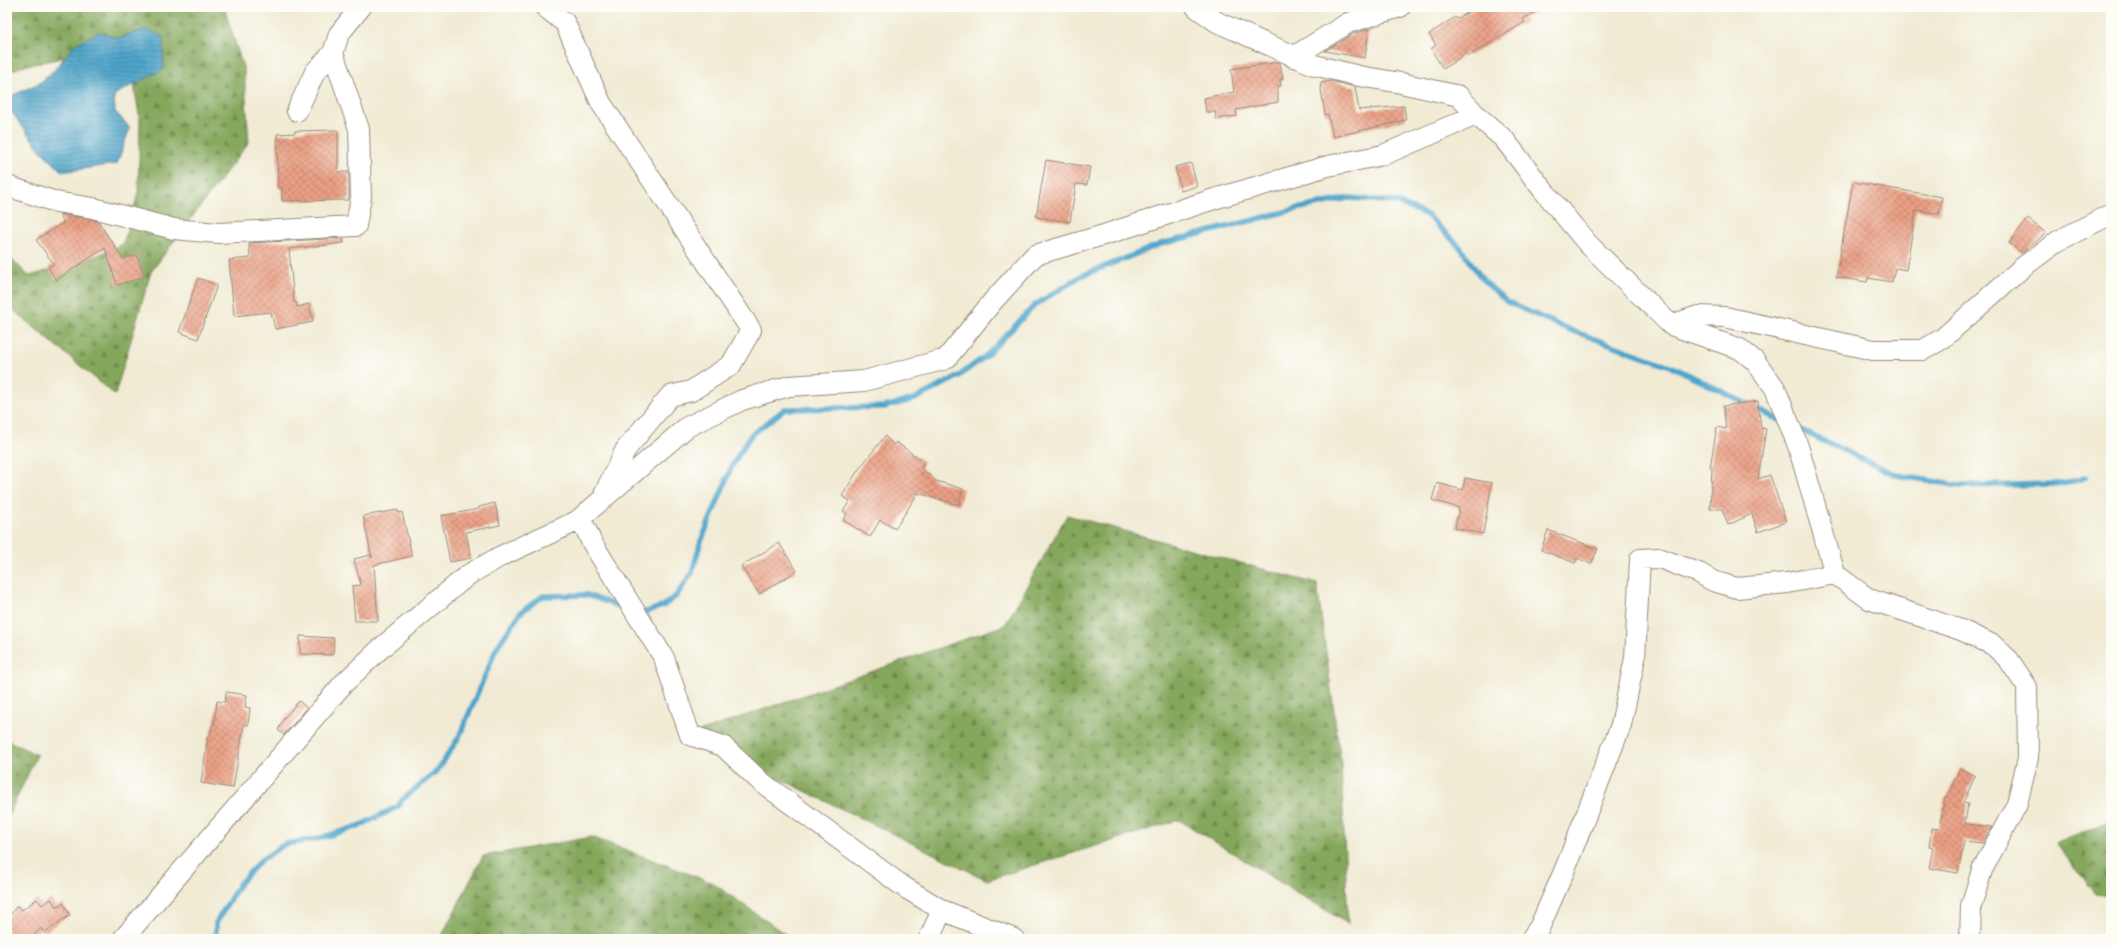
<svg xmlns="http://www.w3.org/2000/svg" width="2118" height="946" font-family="'Libre Bodoni',serif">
<defs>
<pattern id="forest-firs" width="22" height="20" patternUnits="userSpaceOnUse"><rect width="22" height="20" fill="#84a75c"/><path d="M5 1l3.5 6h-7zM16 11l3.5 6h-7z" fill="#6d884b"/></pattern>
<pattern id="water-rules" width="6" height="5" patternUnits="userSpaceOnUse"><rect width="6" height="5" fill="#4ea4ca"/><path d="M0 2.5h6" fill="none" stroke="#4286a3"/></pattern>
<pattern id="building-cross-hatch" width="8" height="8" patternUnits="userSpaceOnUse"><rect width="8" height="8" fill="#eba085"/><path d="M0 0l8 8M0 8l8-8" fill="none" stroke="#c0836c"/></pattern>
</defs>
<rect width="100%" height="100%" fill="#fdfcf7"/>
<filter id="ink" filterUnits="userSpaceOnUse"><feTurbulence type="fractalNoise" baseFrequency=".025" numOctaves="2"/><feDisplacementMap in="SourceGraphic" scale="8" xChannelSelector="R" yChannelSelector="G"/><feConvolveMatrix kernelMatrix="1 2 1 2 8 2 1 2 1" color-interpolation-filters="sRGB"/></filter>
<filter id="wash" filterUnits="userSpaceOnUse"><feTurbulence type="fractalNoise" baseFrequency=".012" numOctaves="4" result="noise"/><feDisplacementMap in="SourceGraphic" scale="16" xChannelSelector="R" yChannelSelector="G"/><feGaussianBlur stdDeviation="0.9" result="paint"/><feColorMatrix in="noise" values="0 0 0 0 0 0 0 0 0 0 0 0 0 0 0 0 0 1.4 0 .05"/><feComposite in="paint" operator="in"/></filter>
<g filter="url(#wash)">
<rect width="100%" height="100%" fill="#f1ebd4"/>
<!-- forest -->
<path fill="url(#forest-firs)" stroke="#60683d" d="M7,7H224L244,70L249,142L151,272L115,395L7,305V255L29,276L89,259L123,244L138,194L140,121L132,73L76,55L24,66L7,72Z
M1067,515L1317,584L1341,764L1348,924L1179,820L987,880L690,735L1005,625Z
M7,740L37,755L7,819Z
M2111,820V896L2096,894L2055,843Z
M592,837L713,883L792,939H440L483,856Z"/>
<!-- water -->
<path fill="url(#water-rules)" stroke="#446774" d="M145,29L163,37L164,69L114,95L115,111L130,128L117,164L62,172L40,150L10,110L13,95L41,82L55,69L74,45L100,32L119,38Z"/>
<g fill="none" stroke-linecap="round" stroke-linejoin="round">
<!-- stream -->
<path stroke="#4ea4ca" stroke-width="5.5" d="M1796,428L1896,475L1960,486L2056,484L2079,480L2085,477
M640,611L646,612L663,606L676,596L692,573L700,544L733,464L751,435L785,409L884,407L915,399L959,376L988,354L1035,305L1081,276L1161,244L1296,209L1349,198L1396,202L1427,215L1460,247L1483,280L1507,302L1570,330L1673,367L1781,421
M216,939V923L240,883L261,860L285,844L317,839L359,826L399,806L402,800L438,770L459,737L497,647L521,612L543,596L587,595L626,609"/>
</g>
<g id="blocks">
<!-- building -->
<path fill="url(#building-cross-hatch)" d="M1477,7H1545L1523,19L1525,22L1469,56L1467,53L1443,69L1431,49L1436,45L1429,34L1455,17L1457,19Z
M1369,29L1365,58L1325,51L1353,34Z
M1278,62L1280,63L1283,79H1280L1281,86H1278V102L1236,110L1237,116L1216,119L1215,112H1206L1204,98L1234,92L1231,69Z
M1331,81L1355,87L1359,110L1404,106L1406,120L1333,137L1328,114L1325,115L1320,83Z
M338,130V172H349V200L282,201V188H278L277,134L295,133V131Z
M1046,160L1090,167L1087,185L1076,184L1070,222L1036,217Z
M1191,163L1197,186L1181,191L1175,167Z
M1853,182L1942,197L1939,214L1916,210L1906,270L1895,268L1892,282L1868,278L1867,282L1836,277Z
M61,214L98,221L123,259L137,255L144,277L117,285L105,248L56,280L48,267L54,264L36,240L64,222L60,215Z
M2028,219L2046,233L2022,253L2009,243Z
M343,238L344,243L289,249L294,303L296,302L297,307L309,304L313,322L275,329L271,312L234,316L229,260L250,258L249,243Z
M198,278L217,285L198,339L179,332Z
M1758,401L1761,428L1766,429L1758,479L1770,475L1786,522L1758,532L1752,514L1728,525L1722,509H1710L1712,468L1710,467L1717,427L1726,429L1723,406Z
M885,436L894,445L896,442L924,462L921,468L936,481L963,489L959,505L918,493L895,529L880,520L870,537L843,520L847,514L843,511L850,501L842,496L859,469Z
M1465,478L1492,483L1483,534L1455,528L1459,508L1432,500L1437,483L1463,490Z
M495,503L500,525L466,532L471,558L450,562L441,516L479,509V507Z
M398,510V513L402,512L412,556L374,565L378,621H355L352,586L361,585L354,559L371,555L372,558L363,516Z
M1548,530L1598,549L1591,564L1577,558L1575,563L1541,550Z
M779,543L797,571L759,594L741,566Z
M300,636L334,638L333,655L300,654Z
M226,692L247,695L245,707L250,708L248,725H244L233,788L201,783L208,736L210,737L212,725H214L217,701L225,702Z
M299,701L307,708L284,735L278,730L284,718Z
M1960,768L1975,776L1963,803L1968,804L1965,824L1992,827L1983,843L1964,841L1958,873L1929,868L1933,847L1929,846L1932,828L1939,829L1945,797H1947Z
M37,899L42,905L51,899L56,907L63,903L70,915L44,933L41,928L31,939H7V919L17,906L22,910Z"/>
</g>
</g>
<g filter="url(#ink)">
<use href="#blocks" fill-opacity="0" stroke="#968a79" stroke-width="1"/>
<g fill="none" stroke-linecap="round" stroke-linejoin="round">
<!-- minor casing -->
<g stroke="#968a79" stroke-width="22">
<path id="minor" d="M545,7L565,23L601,103L751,330L731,365L691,391L670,396L626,449L605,492
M1196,7L1217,22L1314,65L1359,76L1401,83L1459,96L1476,115L1504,139L1543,190L1588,244L1671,325L1740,349L1755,361L1775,388L1798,446L1835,574L1869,599L1961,630L1993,645L2009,660L2027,687L2028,758L2017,804L1982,870L1971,906L1970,939
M1293,57L1348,23L1400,7
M297,111L315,72L333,53
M7,186L56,202L93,208L174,229L218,233L356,226L361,197L359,129L333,53L339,34L361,7
M1671,325L1698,316L1725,317L1873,350H1923L1942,339L2023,267L2058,241L2111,214
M577,521L586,529L591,541L664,658L690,735L723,746L760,781L904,887L942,910L1014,939
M123,939L343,684L380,649L468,575L501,556L577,521L687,427L742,400L789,386L864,381L946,359L993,301L1035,255L1107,234L1214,199L1328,166L1383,155L1476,115
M929,939L942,910
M1531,939L1540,926L1565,869L1621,725L1635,658L1640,559L1659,558L1699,573L1713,581L1737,588L1787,583L1835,574"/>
</g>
<!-- minor -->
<use href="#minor" stroke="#fff" stroke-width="20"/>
</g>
</g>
<!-- margin -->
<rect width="2118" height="946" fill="none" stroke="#fdfcf7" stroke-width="24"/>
</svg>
